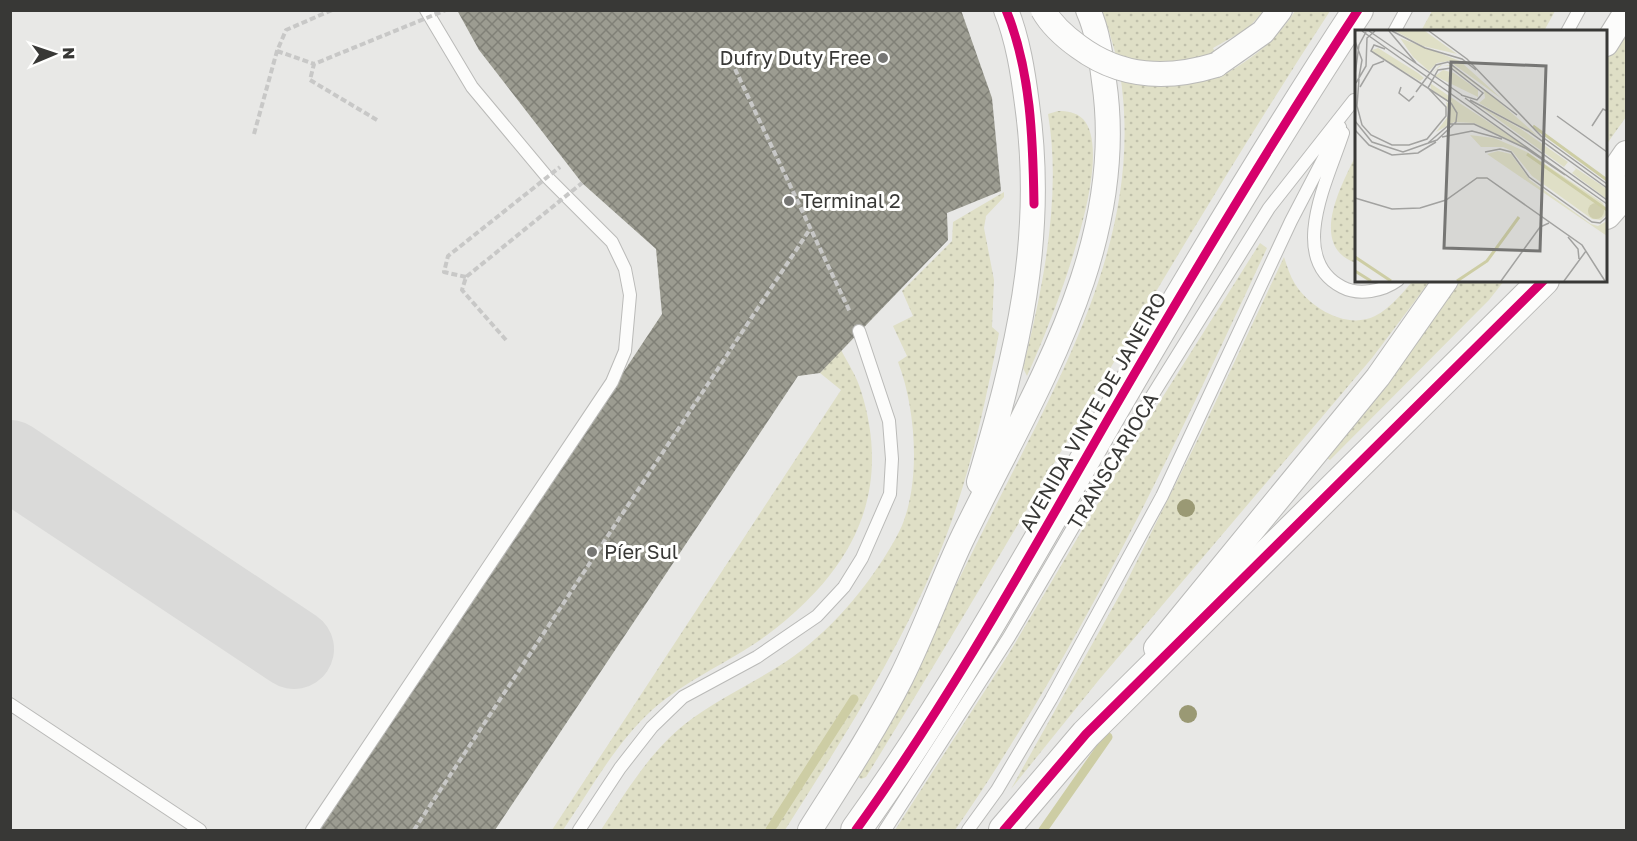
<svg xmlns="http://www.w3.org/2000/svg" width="1637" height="841" font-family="'Golos Text',sans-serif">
<defs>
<pattern id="grass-dots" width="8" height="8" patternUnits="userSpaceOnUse" patternTransform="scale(1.5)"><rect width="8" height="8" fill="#dfdfc6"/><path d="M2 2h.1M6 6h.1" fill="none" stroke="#c0c0ab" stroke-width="1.8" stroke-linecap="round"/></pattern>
<pattern id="building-cross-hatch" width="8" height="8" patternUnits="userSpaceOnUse" patternTransform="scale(1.5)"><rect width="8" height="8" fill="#9c9c91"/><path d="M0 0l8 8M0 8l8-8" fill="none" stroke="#808077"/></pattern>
</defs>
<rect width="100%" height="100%" fill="#e8e8e6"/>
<!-- grass -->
<path fill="url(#grass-dots)" d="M1102,11H1264L1247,29L1213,48L1225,74C1254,58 1277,39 1295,11H1330C1168,260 1023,523 866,777L861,779L858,777C904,690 947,603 991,515C1056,385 1137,249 1123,98C1121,68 1112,39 1102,11Z
M1432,11V10L1555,11L1544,31H1421Z
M1626,26V117L1606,145V57Z
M1058,111C1067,111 1076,112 1083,119C1119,157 1047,333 1027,376L1023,368C1043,288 1062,195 1048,114Z
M1356,155V263C1308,246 1341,186 1356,155Z
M1004,192V197L986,216L984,228L994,280L992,327L999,333C984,410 967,489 936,561C896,657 840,743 785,830H601C626,792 649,753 685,724C719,697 759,681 794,656C836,626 875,578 899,532C922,486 916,408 898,362L907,356L893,326L913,316L902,291L952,241L953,222Z
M1260,243L1267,248C1174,448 1081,648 955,830H895L1008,655L1138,436Z
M1284,257C1287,266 1290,276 1295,284C1310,308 1347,330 1375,316C1391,308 1402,293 1413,281H1430L1372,358L1098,681L1011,789L1123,589L1200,435Z
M1456,281H1504L1489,300L1330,460L1323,456Z
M841,350C848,363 857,377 861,391C894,496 850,573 767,635C730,662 687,679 652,710C615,744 591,789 563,830H552L841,390L820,373Z"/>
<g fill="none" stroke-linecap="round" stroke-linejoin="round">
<!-- stream -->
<path stroke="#cdcda4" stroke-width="9" d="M770,830L854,699
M1043,830L1108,737"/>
<!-- taxiway -->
<path stroke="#dadad9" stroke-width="80" d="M10,460L294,649"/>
</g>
<!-- building -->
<path fill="url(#building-cross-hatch)" d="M457,10H961L992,98L1001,191L947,213L948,240L820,373L798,376L495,830H319L662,314L656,249L582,183L479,50Z"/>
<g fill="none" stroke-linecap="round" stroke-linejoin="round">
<!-- service casing -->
<g stroke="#babab8" stroke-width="14">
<path id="service" d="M1394,32L1406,10
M1567,32L1579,10
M1343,133C1329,177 1286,258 1342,287C1359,296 1383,291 1398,280
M10,704L200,830
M312,830L612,382L625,351L630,295L625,269L612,242L548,178L472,87L426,10
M579,830L620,768L652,727L683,697L757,657L817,616L844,587L862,558L890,494L892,459L889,421L859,331
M885,830L1009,637L1119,449L1269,208L1354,100
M968,830L997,790L1051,699L1162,496L1291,221L1340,127"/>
</g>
<!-- minor casing -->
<g stroke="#babab8" stroke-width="26">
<path id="minor" d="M1606,44L1626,12
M1216,65L1263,32L1280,10
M1606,182L1626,153
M979,482C1017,354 1046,239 1027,104C1023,73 1018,40 1006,10
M1156,648L1378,377L1446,280
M810,830C841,781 874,731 901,678C923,634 940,586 961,541C1030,397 1129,249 1104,81C1101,57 1098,32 1088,10"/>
</g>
<!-- tertiary casing -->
<g stroke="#babab8" stroke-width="32">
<path id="tertiary" d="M1606,214L1626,191
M856,830C951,698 1030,555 1111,414C1190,278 1271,142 1358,10
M1004,830L1086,734L1544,280"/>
</g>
<!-- path -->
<path stroke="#c8c8c7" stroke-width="4" stroke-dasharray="6 3" stroke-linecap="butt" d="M277,51L314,64
M735,69L850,312
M254,134L277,51L286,30L332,10
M414,830L810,229"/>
<!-- service -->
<use href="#service" stroke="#fcfcfb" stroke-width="12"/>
<!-- minor -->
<use href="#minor" stroke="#fcfcfb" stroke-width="24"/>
<!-- tertiary -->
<use href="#tertiary" stroke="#fcfcfb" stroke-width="30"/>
<!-- minor-bridge casing -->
<g stroke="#babab8" stroke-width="26" stroke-linecap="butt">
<path id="minor-bridge" d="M1043,10C1052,26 1065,37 1079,47C1121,78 1167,80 1216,65"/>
</g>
<!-- path-bridge -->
<path stroke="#c8c8c7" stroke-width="4" stroke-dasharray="6 3" stroke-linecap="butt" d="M377,120L310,80L314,64L446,10
M466,277L444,272L448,256L560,167
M506,340L462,290L466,277L582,183"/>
<!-- minor-bridge -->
<use href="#minor-bridge" stroke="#fcfcfb" stroke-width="24"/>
<!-- cycleway casing -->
<g stroke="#fffffe" stroke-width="13">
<path id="cycleway" d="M1006,10C1031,70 1033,141 1034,204
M856,830C951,698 1030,555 1111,414C1190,278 1271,142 1358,10
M1004,830L1086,734L1544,280"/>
</g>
<!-- cycleway -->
<use href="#cycleway" stroke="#d6006c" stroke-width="9"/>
</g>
<!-- trees -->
<g fill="#9a9974">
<circle cx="1186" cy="508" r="9"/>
<circle cx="1188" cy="714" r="9"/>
</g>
<!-- markers -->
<g fill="#767674" stroke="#fffffe" stroke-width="2">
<circle cx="883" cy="58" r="6"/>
<circle cx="789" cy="201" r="6"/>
<circle cx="592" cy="552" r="6"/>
</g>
<g text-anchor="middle" stroke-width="6" stroke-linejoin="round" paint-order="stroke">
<!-- poi labels -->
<g font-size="20" fill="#383836" stroke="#fffffe" text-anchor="start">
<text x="871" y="65" text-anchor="end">Dufry Duty Free</text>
<text x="801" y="208">Terminal 2</text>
<text x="604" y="559">Píer Sul</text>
</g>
<!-- street labels -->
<g font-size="20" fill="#383836" stroke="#fffffe">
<text transform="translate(1093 412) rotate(-60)" y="7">AVENIDA VINTE DE JANEIRO</text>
<text transform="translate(1113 461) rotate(-59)" y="7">TRANSCARIOCA</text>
</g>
</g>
<!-- overview -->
<g transform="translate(1355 30)">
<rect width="252" height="252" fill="#e8e8e6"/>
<path d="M40,1H70L102,24L68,16ZM45,8L105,31L147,69L94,31L82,33L74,41L58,27ZM23,18L63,43L69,48L65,51L19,24L17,20ZM85,35H96L135,64L183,106L124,73L130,68L129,61L96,36L87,35L77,43ZM88,40L99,43L123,60V67L80,46ZM75,53L106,74L181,123L119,93L99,92L81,102L94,85L91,72L102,79L76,59ZM123,75L166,99L213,132L209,137ZM115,105L139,108L172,122L248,173L252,184L246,190L237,189L177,146L157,121L148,117H126ZM143,121L156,124L175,150L236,194L243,196L252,191V206L132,124ZM216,135L252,159V169L217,143L221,139Z" fill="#dfdfc6"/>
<path d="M233 181a8 8 0 1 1 16 0a8 8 0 1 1-16 0Z" fill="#cfceae"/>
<path fill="none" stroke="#cdcda4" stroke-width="3" d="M178,96L252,150M172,124L252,180M0,227L36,251M0,241L16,251M102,251L132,231L164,187"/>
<path fill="none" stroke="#a2a2a0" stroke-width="1.5" d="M7,1L252,174M14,1L107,65M34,1L61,33M37,1L70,18L107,29L121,40M74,1L112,29L186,106L252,154M0,11L7,30L4,47M0,45L4,15L11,2M4,49L2,76L7,95L16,105L37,115H54L72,109L91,86V77L73,58L83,40L96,38L128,63L122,70L106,65M1,53L11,36L12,8L20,1M5,57L18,35L29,31M46,57L44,63L54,71L59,66M61,62L81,35L93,32L162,85M110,68L252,170M115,70L173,101L252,158M202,86L252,122M0,91L17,112L48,122L82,110L101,92L102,83L96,73L16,21L19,15L30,19M237,96L248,79L252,81M0,100L14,115L37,125L63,123L81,112M87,107L117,101L147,109M73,113L95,94H119L170,118L210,145M130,122L145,119L156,122L174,147L237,192L245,193L252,187M0,168L37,179L65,178L91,170L122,148H132L227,215L250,251M213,207L223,219L224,229M146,251L185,197L194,193M209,251L231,221"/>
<path fill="#767674" fill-opacity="0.15" stroke="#767674" stroke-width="3" d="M96,32L191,36L185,221L89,218Z"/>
<rect width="252" height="252" fill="none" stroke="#383836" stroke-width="3"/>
</g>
<!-- border -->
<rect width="1637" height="841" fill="none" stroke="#383836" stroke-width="24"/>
<!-- north arrow -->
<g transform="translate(54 54) rotate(88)" stroke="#fffffe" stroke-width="4.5" paint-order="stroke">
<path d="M0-4.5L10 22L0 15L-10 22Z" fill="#383836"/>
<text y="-9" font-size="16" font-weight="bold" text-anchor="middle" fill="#383836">N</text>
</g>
</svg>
